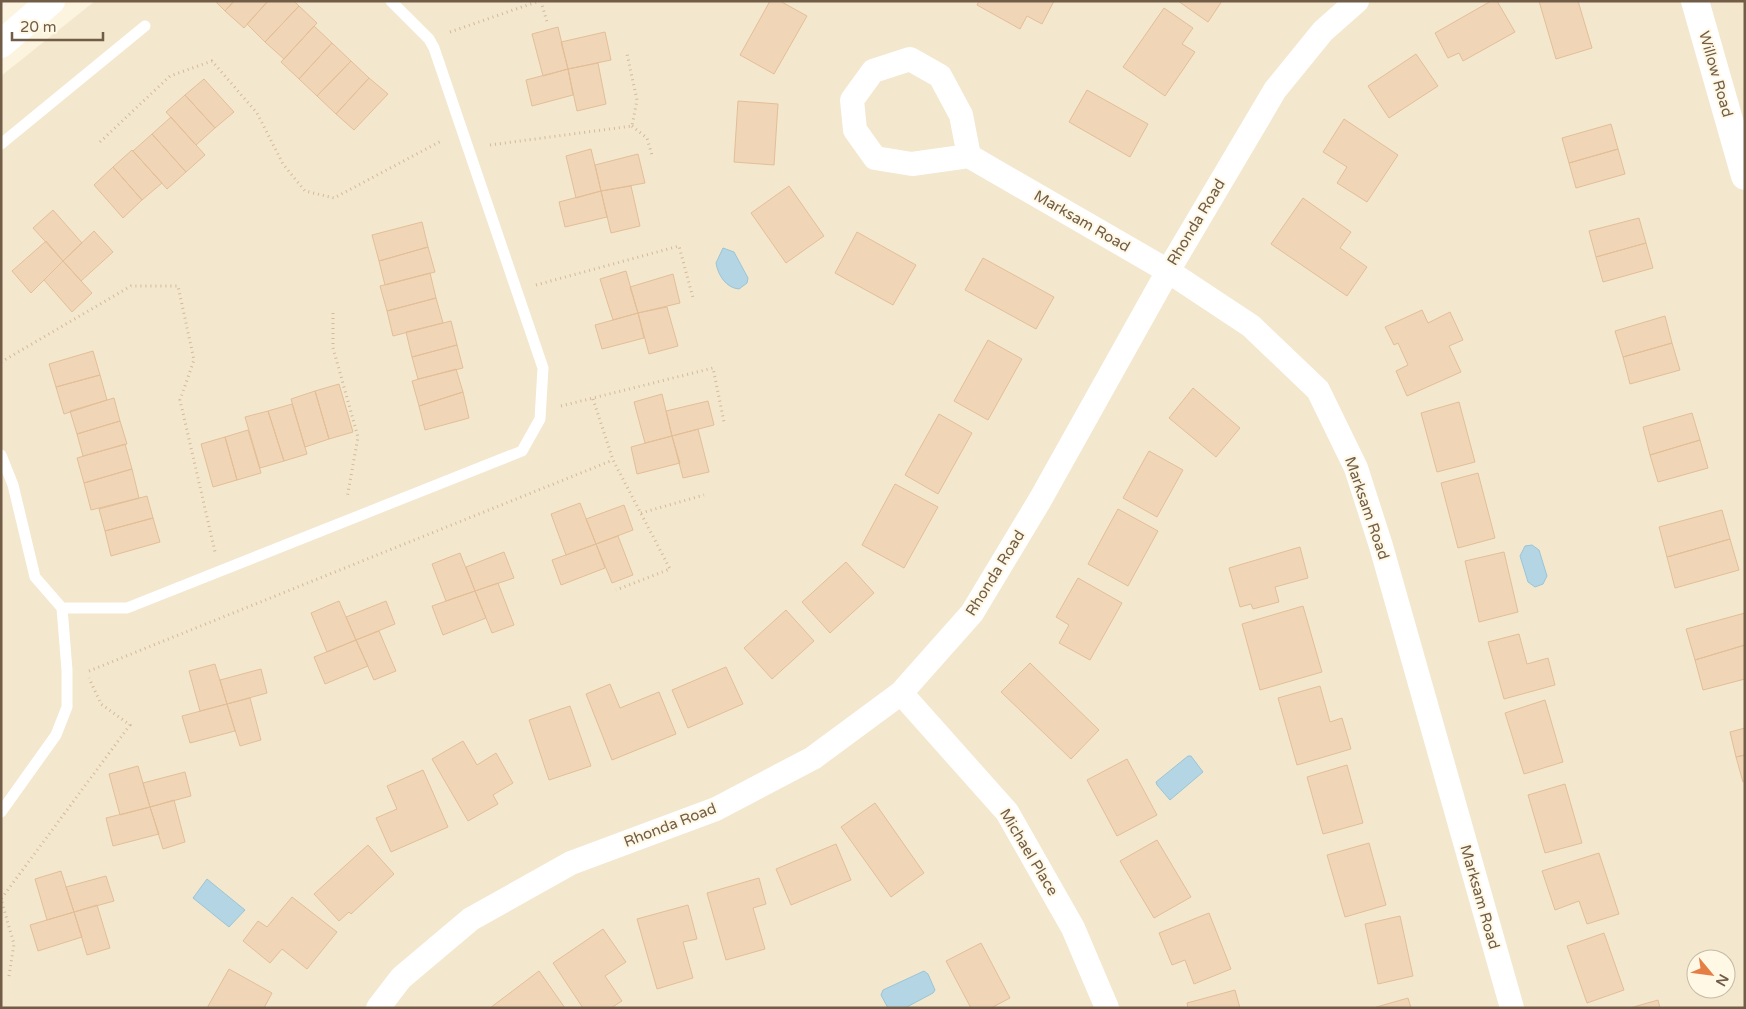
<svg xmlns="http://www.w3.org/2000/svg" width="1746" height="1009" font-family="'Varela Round',sans-serif">
<rect width="100%" height="100%" fill="#fcf4de"/>
<!-- residential -->
<path fill="#f3e7cd" fill-rule="evenodd" d="M95,1H1745V1008H1V76ZM1696,959H1726V989H1696Z"/>
<!-- water -->
<path fill="#b4d6e4" stroke="#9ac4d6" d="M723,248L734,252L748,278L747,283L739,289C726,288 718,275 716,263Z
M1532,545L1539,550L1547,576L1543,584L1535,587L1528,582L1520,556L1525,546Z
M1188,756H1191L1203,772L1170,800L1157,785L1156,782Z
M207,879L245,910L229,927L193,898Z
M924,971L928,974L935,990L933,993L905,1008H888L881,995L883,990Z"/>
<!-- building -->
<path fill="#f0d6b6" stroke="#e3be97" d="M215,1H234L225,11Z
M234,1H268L244,28L225,11Z
M268,1H294L299,6L265,42L247,24Z
M770,1H780L807,16L774,74L740,55Z
M979,1H1054L1042,24L1027,16L1020,29L977,5Z
M1178,1H1222L1208,22Z
M1491,1H1497L1515,32L1463,61L1459,53L1448,58L1435,33Z
M1539,1H1578L1592,48L1556,59Z
M299,6L317,23L284,59L265,42Z
M1164,8L1193,28L1182,44L1195,52L1165,96L1123,67Z
M314,26L332,43L299,79L281,62Z
M558,27L568,69L543,76L532,34Z
M605,32L611,60L568,69L561,42Z
M332,43L351,61L317,96L299,79Z
M1416,54L1438,86L1389,118L1368,86Z
M351,61L369,78L336,114L317,96Z
M598,63L606,104L577,111L568,69Z
M568,69L573,95L532,106L526,80Z
M369,78L388,94L354,130L336,114Z
M204,79L234,112L215,128L185,95Z
M1087,90L1148,124L1130,157L1069,122Z
M185,95L215,128L196,145L166,112Z
M738,101L778,104L774,165L734,162Z
M171,117L205,155L186,172L152,134Z
M1344,119L1398,155L1367,202L1337,183L1347,167L1323,152Z
M1611,124L1618,149L1569,163L1562,138Z
M152,134L186,172L167,189L133,151Z
M591,149L601,191L576,198L566,156Z
M1618,149L1625,174L1576,188L1569,163Z
M132,150L162,183L142,200L113,167Z
M638,154L645,183L601,191L595,165Z
M113,167L142,200L123,218L94,185Z
M631,186L640,226L611,233L601,191Z
M789,186L824,236L786,263L751,213Z
M601,191L607,217L565,227L559,202Z
M1303,198L1351,232L1340,248L1367,267L1347,296L1271,244Z
M53,210L82,243L63,261L33,228Z
M1639,218L1646,243L1596,257L1589,231Z
M422,222L428,247L379,261L372,235Z
M94,231L113,252L81,281L63,261Z
M857,232L916,265L893,305L835,273Z
M46,241L63,261L31,293L12,271Z
M1646,243L1653,268L1603,282L1596,257Z
M428,247L435,272L385,285L379,261Z
M983,258L1054,297L1036,329L965,290Z
M63,261L92,293L72,312L44,280Z
M626,271L638,313L613,320L600,279Z
M430,273L436,298L387,311L380,286Z
M673,274L680,303L638,313L630,287Z
M436,298L443,323L393,336L387,311Z
M667,307L678,346L649,354L638,313Z
M1422,310L1428,323L1450,312L1463,340L1449,346L1461,372L1407,396L1396,371L1408,365L1398,343L1394,345L1385,327Z
M638,313L644,338L602,349L595,325Z
M1665,316L1672,343L1623,357L1615,331Z
M451,321L457,345L412,357L406,332Z
M988,340L1022,359L988,420L954,401Z
M1672,343L1680,370L1630,384L1623,357Z
M457,345L463,368L418,379L412,357Z
M93,351L100,375L56,387L49,364Z
M456,369L463,392L419,406L412,381Z
M100,375L107,400L64,414L56,387Z
M339,384L353,432L329,439L315,391Z
M1193,388L1240,428L1216,457L1169,418Z
M315,391L329,439L305,447L291,399Z
M463,392L469,418L425,430L419,406Z
M662,394L672,436L645,443L634,402Z
M114,398L120,421L77,434L70,411Z
M708,401L714,425L672,436L666,411Z
M1459,402L1475,462L1437,472L1421,413Z
M292,404L307,454L284,461L268,411Z
M268,411L284,461L260,468L245,417Z
M1692,413L1700,440L1650,455L1643,427Z
M939,414L972,433L938,494L905,475Z
M120,421L127,444L83,456L77,434Z
M698,429L709,472L683,478L672,436Z
M248,430L261,473L237,480L225,437Z
M672,436L680,463L637,474L631,447Z
M225,437L237,480L213,487L201,444Z
M1700,440L1708,468L1658,482L1650,455Z
M125,444L132,469L84,483L77,458Z
M1149,451L1183,470L1157,517L1123,498Z
M132,469L139,498L91,510L84,483Z
M1478,473L1495,538L1458,548L1441,483Z
M895,484L938,507L904,568L862,545Z
M147,496L153,518L105,531L99,509Z
M580,503L596,544L566,555L551,514Z
M624,505L633,530L596,544L586,519Z
M1118,509L1158,531L1128,586L1088,564Z
M1722,510L1730,539L1667,557L1659,527Z
M153,518L160,542L111,556L105,531Z
M618,536L633,575L612,583L596,544Z
M1730,539L1739,570L1675,588L1667,557Z
M596,544L605,568L561,585L552,560Z
M1300,547L1308,578L1275,587L1279,602L1253,609L1251,604L1240,607L1229,568Z
M504,552L514,578L475,591L466,567Z
M1504,552L1518,612L1479,622L1465,561Z
M460,553L475,591L446,601L432,564Z
M846,562L874,593L830,633L802,602Z
M1078,578L1122,603L1090,660L1059,643L1069,625L1056,617Z
M498,583L514,625L492,633L475,591Z
M475,591L486,618L443,635L432,606Z
M339,601L356,640L327,652L311,613Z
M386,601L395,624L356,640L346,617Z
M1303,606L1322,672L1260,690L1242,624Z
M786,610L814,641L772,679L744,648Z
M1745,613V645L1695,660L1686,629Z
M379,631L396,671L374,680L356,640Z
M1519,634L1527,664L1548,658L1555,685L1504,699L1488,642Z
M356,640L368,666L325,684L314,657Z
M1745,645V679L1703,690L1695,660Z
M1030,663L1099,730L1071,759L1001,692Z
M215,664L227,704L200,711L189,671Z
M726,667L743,704L688,728L672,690Z
M261,669L267,693L227,704L220,680Z
M610,684L620,708L659,692L676,734L612,760L586,694Z
M1320,686L1330,722L1342,718L1351,749L1297,765L1278,698Z
M250,698L261,740L240,746L227,704Z
M1545,700L1563,762L1524,774L1505,713Z
M227,704L235,731L190,743L182,716Z
M570,706L591,766L549,780L529,720Z
M1745,728V755L1736,757L1730,732Z
M463,741L477,765L496,753L513,783L493,795L498,804L468,821L432,759Z
M1745,755V781L1743,782L1736,757Z
M1127,759L1157,815L1117,836L1087,780Z
M1347,765L1363,823L1323,834L1307,777Z
M138,766L150,807L120,815L109,774Z
M423,770L448,827L391,852L376,818L397,809L387,786Z
M185,772L191,796L150,807L143,783Z
M1565,784L1582,843L1545,853L1528,795Z
M174,800L185,842L163,849L150,807Z
M875,803L924,873L891,897L841,827Z
M150,807L159,834L113,846L106,818Z
M1157,840L1191,897L1154,918L1120,861Z
M1369,843L1386,905L1345,917L1327,855Z
M836,844L851,880L791,905L776,869Z
M368,845L394,874L351,914L349,912L339,921L314,894Z
M1599,853L1619,914L1587,924L1579,901L1555,910L1542,871Z
M61,871L74,912L47,920L35,879Z
M106,876L114,901L74,912L66,887Z
M759,878L766,904L753,908L765,949L726,960L707,893Z
M292,897L337,932L307,969L282,949L270,963L243,941L258,921L267,927Z
M97,905L110,948L87,955L74,912Z
M688,905L697,939L683,942L693,978L657,989L637,919Z
M74,912L82,937L38,951L30,925Z
M1209,913L1231,969L1194,984L1185,960L1172,965L1159,933Z
M1400,916L1413,976L1378,984L1365,924Z
M603,929L626,962L605,976L622,1001L611,1008H583L553,963Z
M1604,933L1624,990L1587,1003L1567,946Z
M981,943L1010,998L991,1008H971L946,961Z
M229,969L272,993L264,1008H207Z
M539,971L565,1008H490Z
M1235,990L1240,1008H1188L1187,1003Z
M1408,998L1411,1008H1373Z
M1658,1000L1660,1008H1630Z"/>
<g fill="none" stroke-linecap="round" stroke-linejoin="round">
<!-- path -->
<path stroke="#d4b99a" stroke-width="3" stroke-dasharray="1 4" stroke-linecap="butt" d="M541,1L547,22
M450,32L539,1
M632,126L647,138L652,155
M100,142L170,76L212,61L257,113L283,164L305,191L334,198L443,140
M490,145L632,126L637,100L627,54
M536,285L679,246L693,298
M333,313V348L358,437L347,498
M1,362L131,286H178L194,360L180,400L215,552
M593,399L613,460L670,569L616,590
M561,406L713,368L724,422
M641,513L704,495
M89,671L613,460
M9,976L14,944L1,899L130,725L101,704L89,678"/>
<!-- lane -->
<path stroke="#fff" stroke-width="11" d="M1,144L145,26
M1,455L13,485L35,577L62,608H127L522,451L540,419L543,368L434,48L429,39L391,1
M1,812L56,735L67,707V670L62,608"/>
<!-- street -->
<path stroke="#fff" stroke-width="24" d="M969,156L961,115L940,76L910,59L873,71L852,100L855,130L875,158L912,164L969,156L1168,271L1251,326L1318,390L1356,468L1381,546L1512,1008
M901,693L1007,812L1073,928L1107,1008
M378,1008L401,978L471,919L571,863L716,809L813,758L901,693L972,613L1040,500L1168,271L1275,90L1323,31L1357,1"/>
<!-- secondary -->
<path stroke="#fff" stroke-width="28" d="M1695,1L1745,176
M1,44L51,1"/>
</g>
<g text-anchor="middle" stroke-width="4" stroke-linejoin="round" paint-order="stroke">
<!-- street labels -->
<g font-size="15" fill="#715c47" stroke="#fff8e4">
<text transform="translate(1716 74) rotate(74)" y="5">Willow Road</text>
<text transform="translate(1082 221) rotate(30)" y="5">Marksam Road</text>
<text transform="translate(1196 222) rotate(-59)" y="5">Rhonda Road</text>
<text transform="translate(1367 508) rotate(71)" y="5">Marksam Road</text>
<text transform="translate(995 573) rotate(-58)" y="5">Rhonda Road</text>
<text transform="translate(670 825) rotate(-21)" y="5">Rhonda Road</text>
<text transform="translate(1029 852) rotate(59)" y="5">Michael Place</text>
<text transform="translate(1480 897) rotate(74)" y="5">Marksam Road</text>
</g>
</g>
<!-- border -->
<rect width="1746" height="1009" fill="none" stroke="#715c47" stroke-width="5"/>
<!-- north arrow -->
<g transform="translate(1711 974) rotate(119)"><circle r="24" fill="#fff8e4" stroke="#c6baa5"/>
<path d="M0-4L9 19L0 12L-9 19Z" fill="#e57e44"/>
<text y="-8" font-size="14" font-weight="bold" text-anchor="middle" fill="#715c47">N</text>
</g>
<!-- scale -->
<path d="M12 32v8h91v-8" fill="none" stroke="#715c47" stroke-width="2.5"/>
<text x="20" y="32" font-size="15" fill="#715c47" stroke="#fff8e4" stroke-width="4" paint-order="stroke">20 m</text>
</svg>
